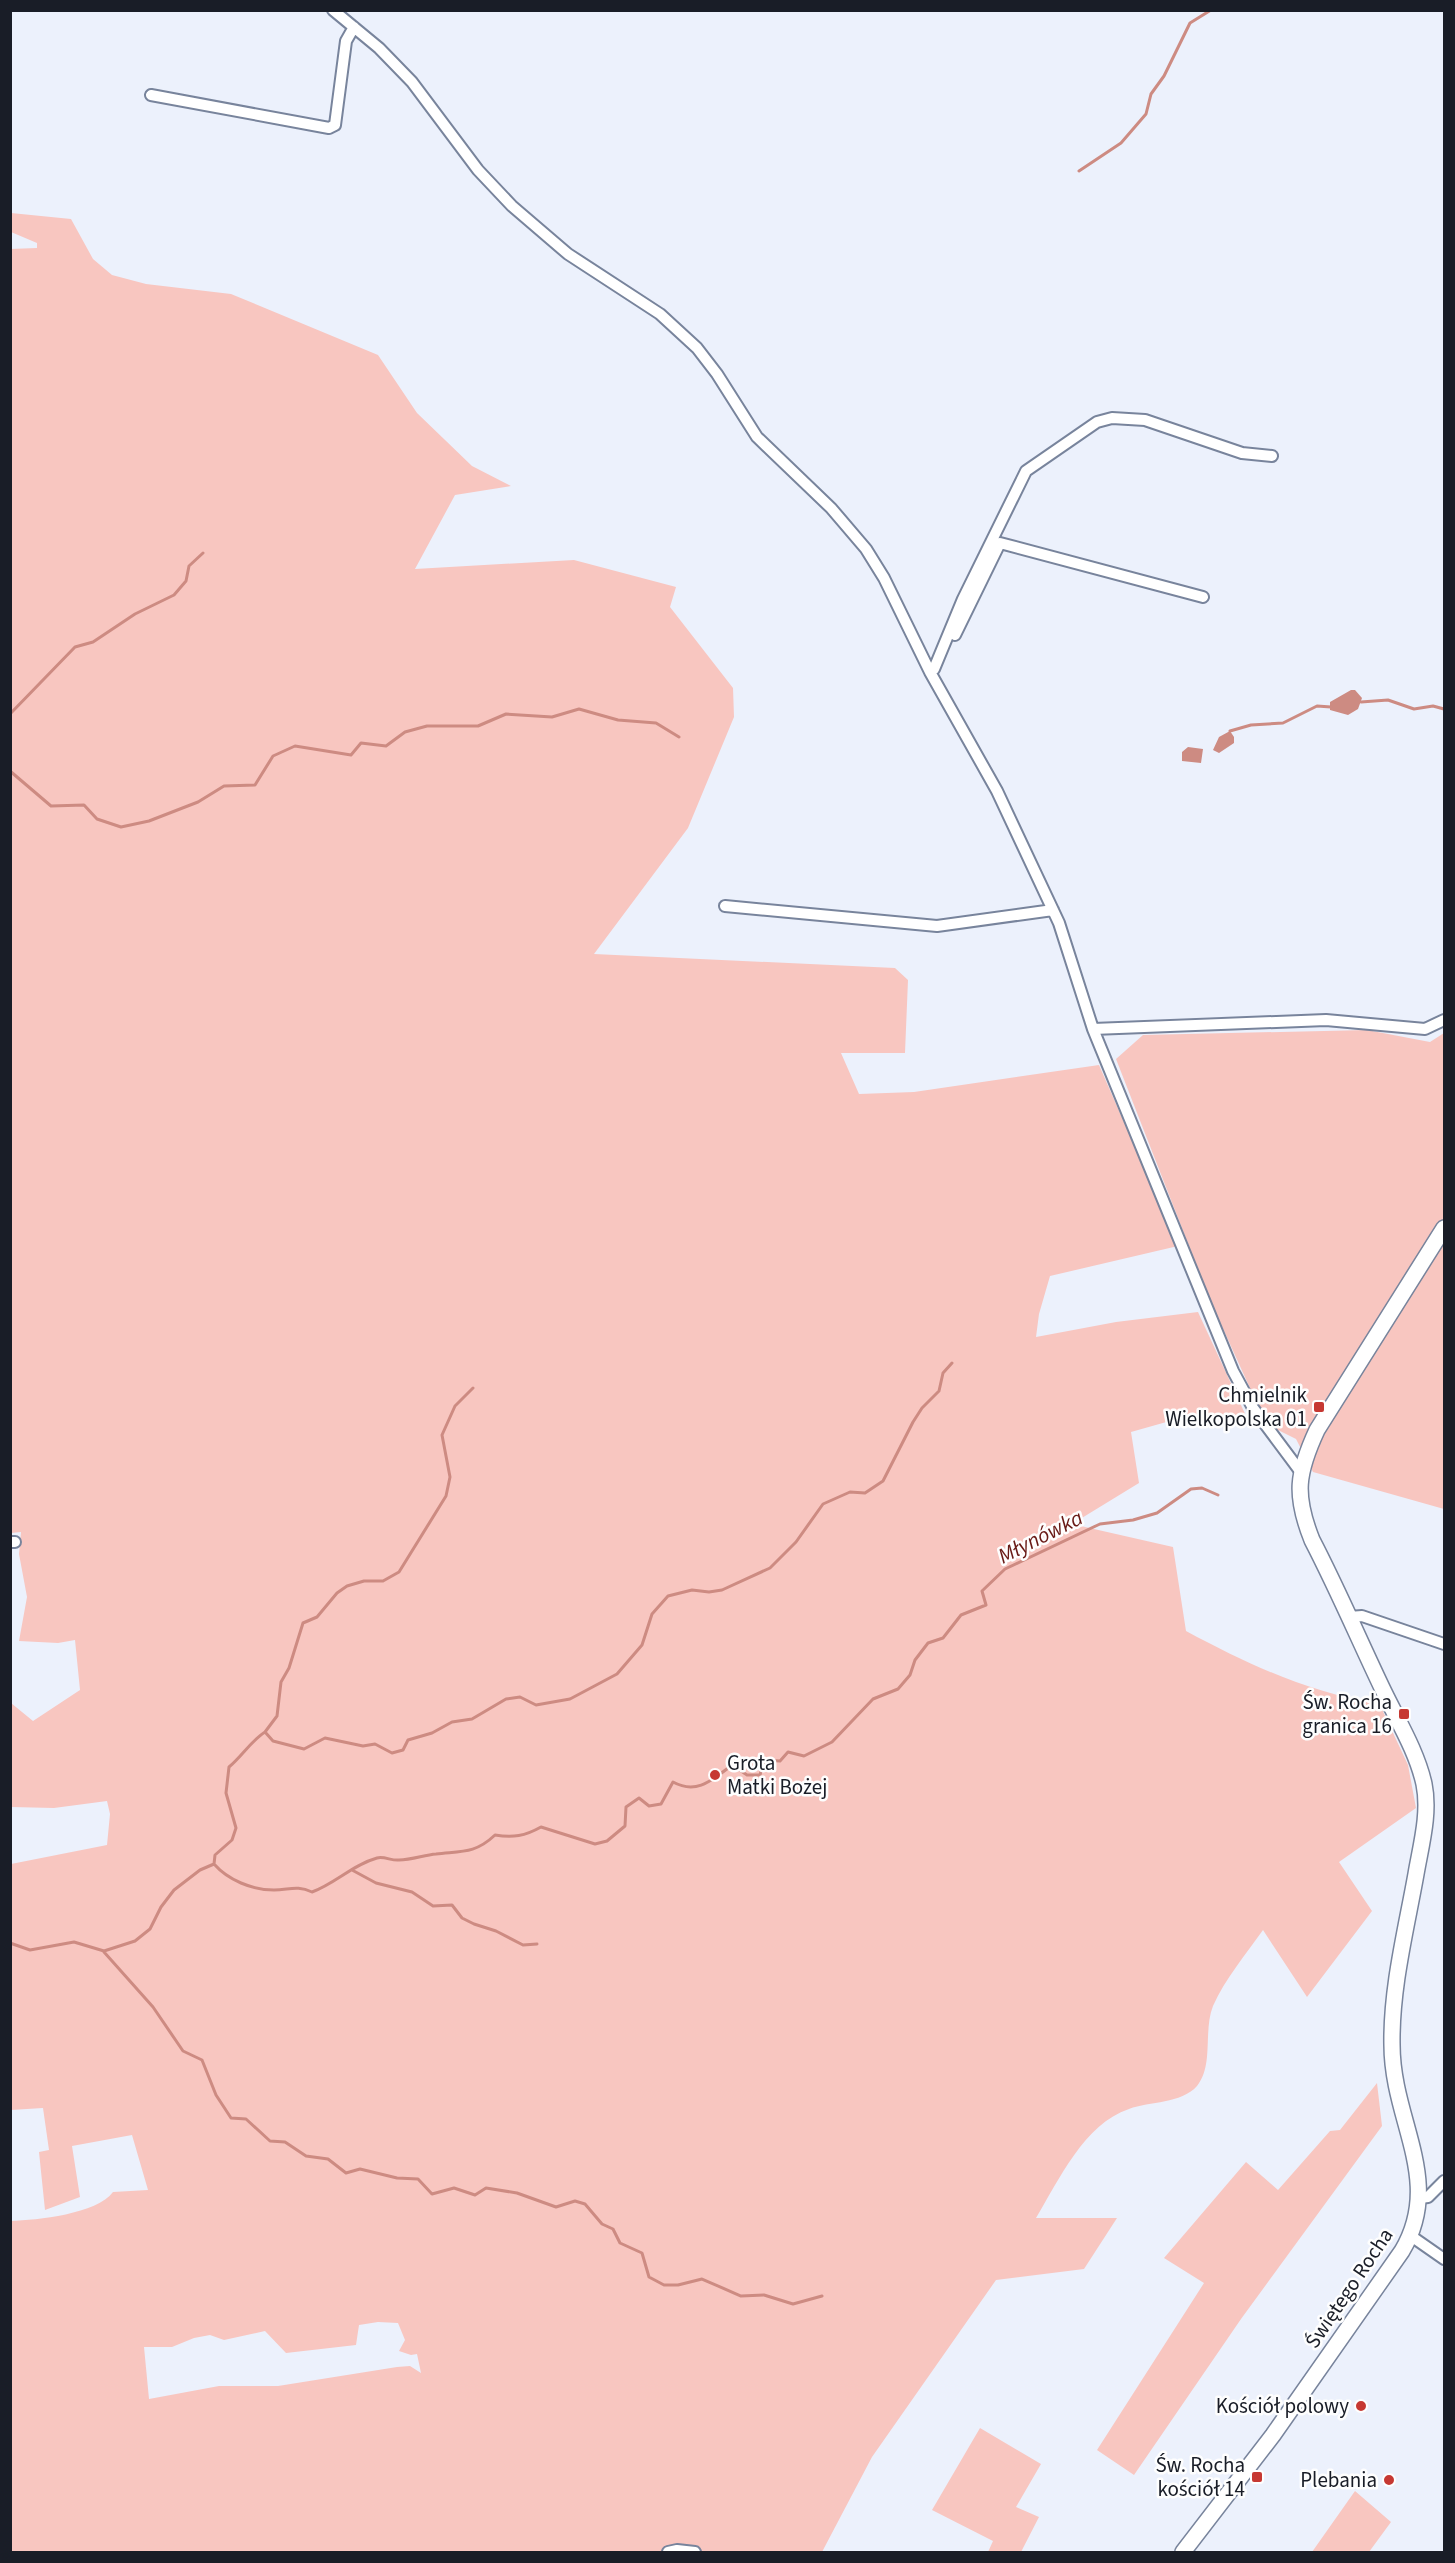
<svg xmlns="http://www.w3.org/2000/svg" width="1455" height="2563" font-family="'Source Sans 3',sans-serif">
<rect width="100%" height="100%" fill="#ecf1fc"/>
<!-- green -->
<path fill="#f8c6c0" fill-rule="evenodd" d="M11,213L71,219L93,259L112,275L146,284L231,294L378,355L417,413L472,466L511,486L455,495L415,569L574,560L676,587L670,607L733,688L734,717L688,828L594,954L895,968L908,980L905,1053H841L859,1094L914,1092L1099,1065L1178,1246L1050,1276L1039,1314L1036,1337L1116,1322L1198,1312L1247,1418L1177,1419L1131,1432L1139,1483L1072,1524L1173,1547L1186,1631C1251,1666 1307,1691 1380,1705L1408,1765L1416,1808L1339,1862L1372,1911L1307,1997L1263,1930C1246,1954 1225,1979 1213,2006C1203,2031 1214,2065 1197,2086C1181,2104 1150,2101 1129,2109C1084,2124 1059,2180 1036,2218H1117L1084,2269L996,2280L872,2457L822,2552H11V2221C37,2220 97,2214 113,2192L148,2190L132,2135L72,2146L80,2197L45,2210L39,2152L49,2150L43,2108L11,2110V1864L107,1845L110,1814L107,1801L54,1808L11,1807V1703L33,1721L80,1690L75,1640L58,1643L19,1641L27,1597L19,1554L21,1532L11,1533L10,249L37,248V243L11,232ZM378,2322L398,2323L405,2340L399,2351L411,2355L417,2354L421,2373L410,2366L397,2367L278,2386H219L149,2399L144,2347H172L194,2338L210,2335L224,2340L265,2331L286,2353L356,2345L359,2325Z
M1367,1030L1430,1042L1444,1033V1509L1313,1472L1296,1439L1274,1428L1254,1397L1210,1300L1116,1059L1143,1035Z
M1377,2083L1382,2126L1241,2319L1134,2475L1097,2450L1204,2283L1164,2258L1246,2162L1278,2190L1330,2131L1340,2130Z
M980,2428L1041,2464L1016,2507L1039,2517L1021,2552H988L993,2541L932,2510Z
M1355,2491L1391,2522L1369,2552H1312Z"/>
<!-- water -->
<path fill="#cd8b82" d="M1351,690H1355L1362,698L1358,709L1348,715L1330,710V702Z
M1230,731L1234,737V743L1219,753L1213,750L1219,737Z
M1188,747L1203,749L1201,763L1182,761V752Z"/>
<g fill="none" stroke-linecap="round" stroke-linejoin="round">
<!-- stream -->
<path stroke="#cd8b82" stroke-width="3" d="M1079,171L1121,143L1146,114L1151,94L1164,76L1190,23L1211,10
M1361,702L1388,700L1414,709L1433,706L1444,709
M10,714L75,647L93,642L135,614L174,595L186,581L189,566L203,553
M1230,731L1251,725L1283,723L1317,706L1331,707
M10,771L51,806L84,805L97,819L121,827L149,821L198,802L224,786L255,785L273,756L295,746L351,755L361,743L386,746L405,732L427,726H478L506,714L552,717L579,709L618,720L656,723L679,737
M265,1732L277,1716L281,1682L289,1668L303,1623L317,1617L337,1593L347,1586L364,1581H383L399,1572L446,1496L450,1477L442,1435L455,1406L473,1388
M214,1864L215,1855L232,1840L236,1828L226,1793L229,1767C242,1756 251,1741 265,1732L273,1741L304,1749L325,1738L363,1746L375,1744L392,1753L403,1750L408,1740L432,1733L452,1722L472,1719L506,1699L520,1697L536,1705L570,1699L617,1674L642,1645L652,1614L668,1596L692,1590L709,1592L722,1590L770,1568L796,1542L823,1504L850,1492L865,1493L883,1481L913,1422L922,1408L939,1391L943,1373L952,1363
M352,1870L376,1883L412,1892L433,1906L452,1905L462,1918L474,1924L496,1931L523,1945L537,1944
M10,1943L30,1950L74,1942L104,1951L135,1941L150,1929L161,1907L174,1890L200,1870L214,1864C228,1880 252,1890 274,1890C289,1890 297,1885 312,1892C336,1883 352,1865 377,1858C384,1856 392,1861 399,1860C412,1860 424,1855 436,1854C461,1851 475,1854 495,1835C513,1838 525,1836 541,1827L595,1844L607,1841L625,1826L626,1807L639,1798L649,1806L661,1804L673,1782C697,1795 712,1780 732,1765L747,1775H760L764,1760L780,1761L788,1752L804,1756L832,1742L873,1699L898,1689L910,1675L915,1660L928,1643L943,1638L961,1615L986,1605L982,1591L1005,1569L1100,1524L1133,1520L1157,1513L1191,1489L1202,1488L1218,1495
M104,1952L153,2007L183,2051L202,2060L216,2095L231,2118L246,2119L270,2141L285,2142L306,2156L328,2159L346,2173L360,2169L397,2178L418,2179L432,2194L454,2188L475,2195L486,2188L517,2193L556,2207L575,2201L585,2204L602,2224L613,2229L620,2243L642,2253L649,2277L664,2285H678L702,2279L741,2296L764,2295L793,2304L822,2296"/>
<!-- street casing -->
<g stroke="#78849c" stroke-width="14">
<path id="street" d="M333,10L379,48L412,82L478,170L512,206L568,254L660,314L697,348L717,374L757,437L831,508L866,549L884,578L930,672L997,791L1059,923L1093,1029L1233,1371L1253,1408L1300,1471
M151,95L329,128L335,125L346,41L354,27
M955,635L1000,543L1203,597
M934,669L963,599L1026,471L1097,422L1112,418L1145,420L1242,453L1272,456
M725,906L937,926L1053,910
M1093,1029L1326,1020L1425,1029L1444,1020
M10,1542H15
M1349,1617L1362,1616L1444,1644
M1420,2198L1428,2197L1444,2181
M1411,2236L1444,2259
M668,2552L677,2550L695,2552"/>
</g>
<!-- secondary casing -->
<g stroke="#78849c" stroke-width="18">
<path id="secondary" d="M1183,2552L1273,2435L1402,2251C1444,2180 1392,2121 1392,2045C1391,1988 1406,1930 1416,1874C1421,1845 1430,1813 1424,1784C1417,1752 1398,1721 1384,1692C1360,1642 1338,1590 1312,1540C1294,1495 1297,1473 1317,1430L1444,1228"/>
</g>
<!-- street -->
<use href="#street" stroke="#fff" stroke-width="10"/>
<!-- secondary -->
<use href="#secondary" stroke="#fff" stroke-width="15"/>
</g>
<!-- markers -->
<g fill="#c63832" stroke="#fefefe" stroke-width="2">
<rect x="1313" y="1401" width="12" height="12" rx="3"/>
<rect x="1398" y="1708" width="12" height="12" rx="3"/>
<circle cx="715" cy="1775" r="6"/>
<circle cx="1361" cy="2406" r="6"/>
<rect x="1251" y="2471" width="12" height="12" rx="3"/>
<circle cx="1389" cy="2480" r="6"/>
</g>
<g text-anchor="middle" stroke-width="5" stroke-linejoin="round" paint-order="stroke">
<!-- poi labels -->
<g font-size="21" fill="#191d27" stroke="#fefefe" text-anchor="end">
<text x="1307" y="1402">Chmielnik<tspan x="1307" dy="24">Wielkopolska 01</tspan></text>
<text x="1392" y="1709">Św. Rocha<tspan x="1392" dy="24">granica 16</tspan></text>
<text x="727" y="1770" text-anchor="start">Grota<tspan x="727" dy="24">Matki Bożej</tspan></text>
<text x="1349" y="2413">Kościół polowy</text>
<text x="1245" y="2472">Św. Rocha<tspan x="1245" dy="24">kościół 14</tspan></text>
<text x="1377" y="2487">Plebania</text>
</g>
<!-- street labels -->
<g font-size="21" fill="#191d27" stroke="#fefefe">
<text transform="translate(1349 2288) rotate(-56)" y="7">Świętego Rocha</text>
</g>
<!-- water labels -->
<g font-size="22" font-style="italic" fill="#691a16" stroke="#fefefe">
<text transform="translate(1040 1536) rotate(-27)" y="8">Młynówka</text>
</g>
</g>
<!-- border -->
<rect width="1455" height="2563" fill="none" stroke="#191d27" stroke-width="24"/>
</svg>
